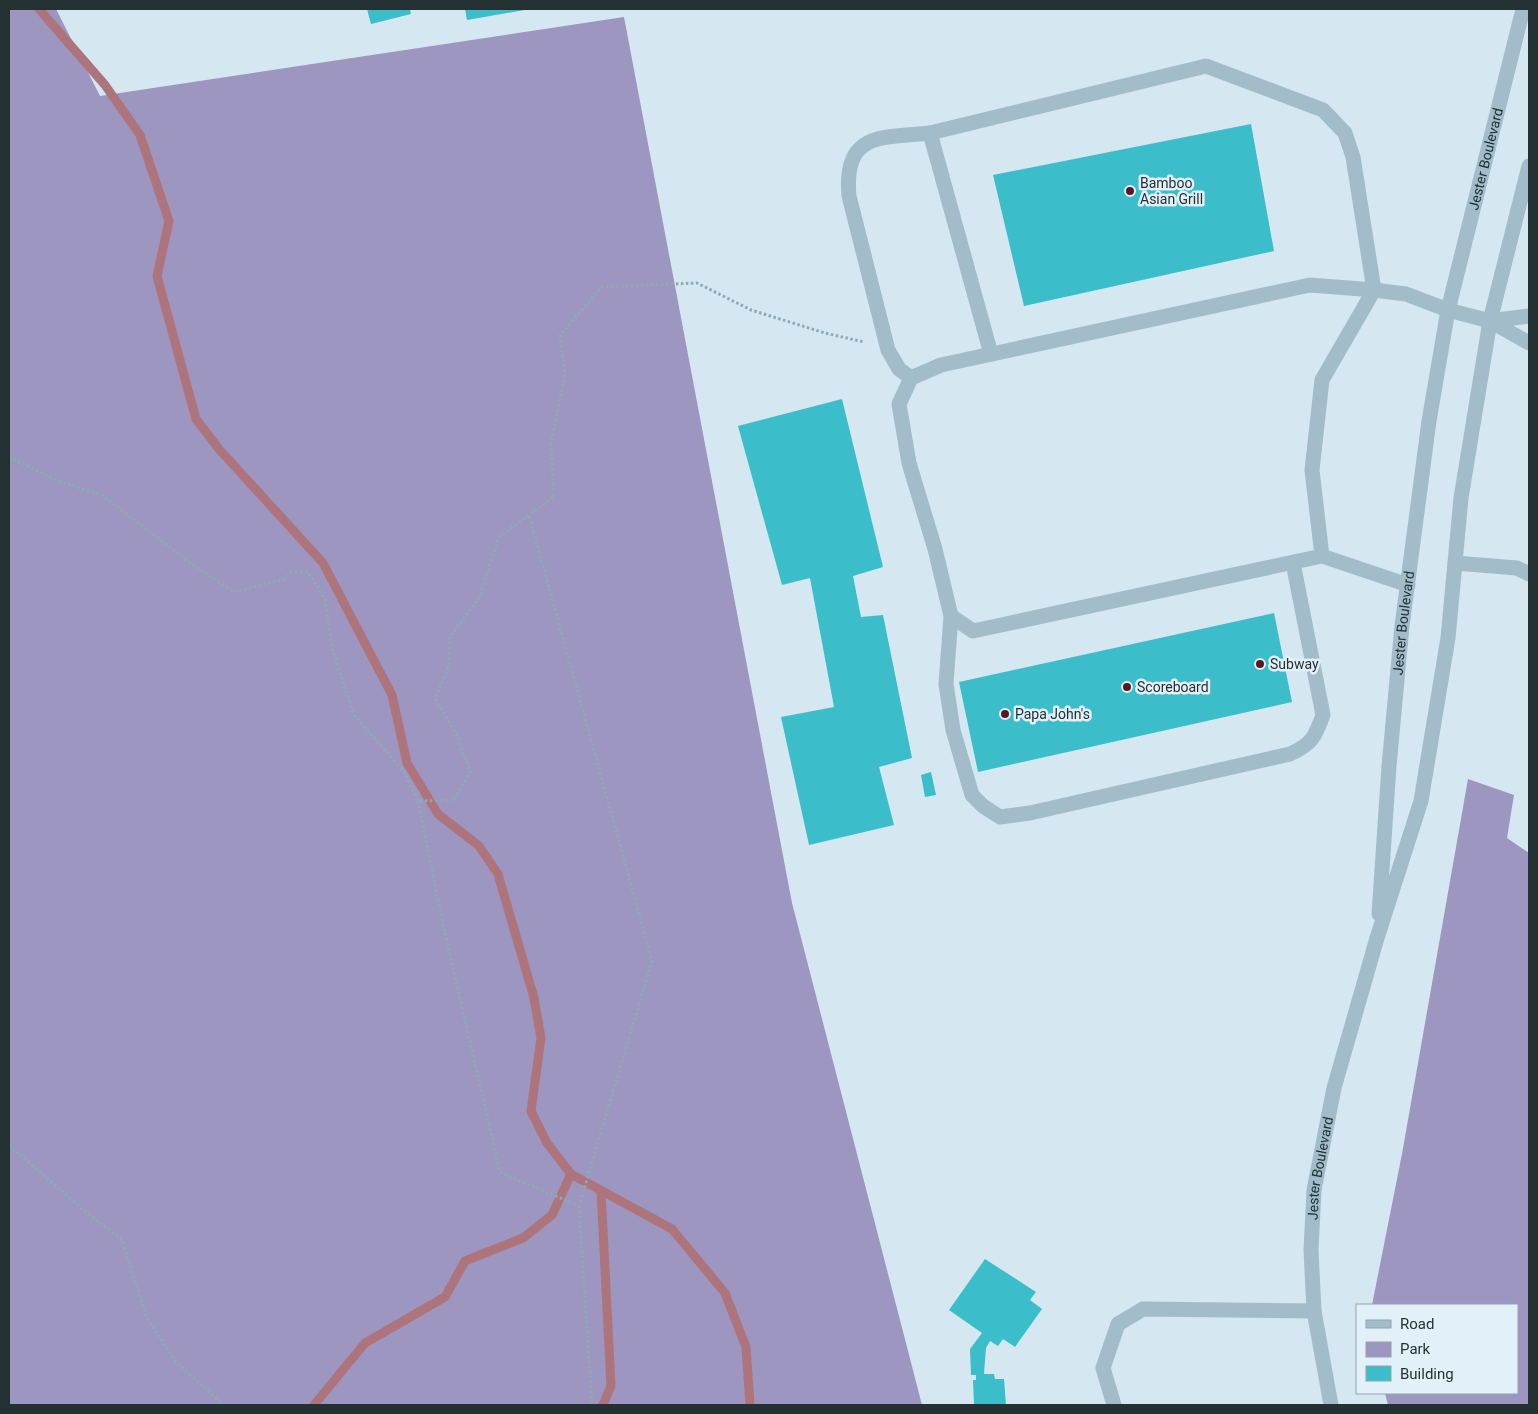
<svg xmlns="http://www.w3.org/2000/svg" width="1538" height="1414" font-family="Roboto,sans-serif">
<rect width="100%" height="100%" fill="#d5e7f1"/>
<!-- green -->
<path fill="#9d96c0" d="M9,9H56L100,96L624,17L792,903L922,1405H9Z
M1468,779L1514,795L1507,838L1529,853V1405H1388L1385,1393H1517V1305H1372L1402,1154Z"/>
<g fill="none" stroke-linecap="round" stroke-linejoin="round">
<!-- stream -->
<path stroke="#ae747b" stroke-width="9" d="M39,9L105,85L140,135L169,221L157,276L196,419L219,449L323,563L392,695L407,763L438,814L479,846L498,874L534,998L541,1038L531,1111L547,1143L571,1174L672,1229L725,1293L746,1347L750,1405
M601,1191L611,1386L603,1405
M314,1405L365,1343L445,1297L465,1261L523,1238L552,1215L571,1174"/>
</g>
<!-- building -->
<path fill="#3bbec9" d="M367,9H410L411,14L371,24Z
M465,9H525V10L467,20Z
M1251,124L1274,251L1024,306L993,175Z
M842,399L883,567L853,576L861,617L883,615L912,758L879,767L894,825L809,845L781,717L834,707L810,578L782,585L738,426Z
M1274,613L1292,702L978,772L959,682Z
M931,772L936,795L925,797L921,775Z
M985,1259L1036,1292L1030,1300L1042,1309L1015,1347L1003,1339L998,1346L990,1341L986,1348L984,1374H994L995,1379H1004L1006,1405H974L973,1380H976V1375H971L970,1349L982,1333L949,1310Z"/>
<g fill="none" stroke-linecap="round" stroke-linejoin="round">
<!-- path -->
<path stroke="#8caab4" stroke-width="3" stroke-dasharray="2.5 2.5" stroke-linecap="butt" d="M9,457L58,481L102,495L194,566L234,592L285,579L292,572H308L325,599L332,648L354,715L403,770L418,801L454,800L470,772L458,737L435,699L449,665L450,637L479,598L499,537L554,497L551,443L565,374L560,335L602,287L697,283L751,310L825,333L864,342
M418,801L444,929L500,1172L579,1206L652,961L529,515
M9,1145L86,1212L122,1240L147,1318L176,1362L224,1405
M579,1206L592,1405"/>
<!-- minor -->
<g stroke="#a2bdc9" stroke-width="15">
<path d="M1490,321L1529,316"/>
<path d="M991,354L930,133L1206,66L1323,110L1345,133L1353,157L1374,290L1406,294L1448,310L1490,321L1529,343"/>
<path d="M911,378L899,369L888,350L849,196C843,132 881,138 930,133"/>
<path d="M1322,556L1312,470L1322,380L1374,290L1310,285L941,365L911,378L899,404L909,463L935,549L951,616L973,631L1322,556L1408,585"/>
<path d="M1455,563L1517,568L1529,574"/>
<path d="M951,616L946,684L953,730L972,795L983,806L1000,817L1030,813L1290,754C1312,744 1315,737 1323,715L1293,563"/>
<path id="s1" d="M1379,914L1389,766L1402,626L1429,421L1448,310L1523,9"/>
<path d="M1114,1405L1103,1368L1118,1324L1143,1309L1314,1311"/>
<path id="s2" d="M1331,1405L1314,1311L1311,1250L1314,1190L1334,1088L1377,938L1421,801L1448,638L1461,498L1490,321L1529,166"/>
</g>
</g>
<!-- markers -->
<g fill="#551a1f" stroke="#e1f0f9" stroke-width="2">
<circle cx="1130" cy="191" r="5"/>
<circle cx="1260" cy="664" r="5"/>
<circle cx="1127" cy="687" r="5"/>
<circle cx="1005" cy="714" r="5"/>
</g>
<g text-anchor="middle" stroke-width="5" stroke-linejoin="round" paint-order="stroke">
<!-- street labels -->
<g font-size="14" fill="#243133" stroke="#e1f0f9">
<text dy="5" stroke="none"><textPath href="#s1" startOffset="764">Jester Boulevard</textPath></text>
<text dy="5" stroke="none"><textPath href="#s1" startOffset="292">Jester Boulevard</textPath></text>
<text dy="5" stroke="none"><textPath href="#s2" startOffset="239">Jester Boulevard</textPath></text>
</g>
<!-- poi labels -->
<g font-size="14" fill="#243133" stroke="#e1f0f9" text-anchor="start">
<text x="1140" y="188">Bamboo<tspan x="1140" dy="16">Asian Grill</tspan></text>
<text x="1270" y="669">Subway</text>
<text x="1137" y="692">Scoreboard</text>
<text x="1015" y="719">Papa John's</text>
</g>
</g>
<!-- border -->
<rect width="1538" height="1414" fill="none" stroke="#243133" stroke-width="20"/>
<!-- legend -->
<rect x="1356" y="1304" width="162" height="90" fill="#e1f0f9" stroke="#95a4aa"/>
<rect x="1366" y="1320" width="25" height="8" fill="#a2bdc9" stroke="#95a4aa"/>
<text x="1400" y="1329" font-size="15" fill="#243133">Road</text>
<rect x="1366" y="1342" width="25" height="15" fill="#9d96c0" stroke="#95a4aa"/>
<text x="1400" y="1354" font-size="15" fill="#243133">Park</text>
<rect x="1366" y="1366" width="25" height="15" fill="#3bbec9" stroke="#95a4aa"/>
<text x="1400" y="1379" font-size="15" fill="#243133">Building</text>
</svg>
